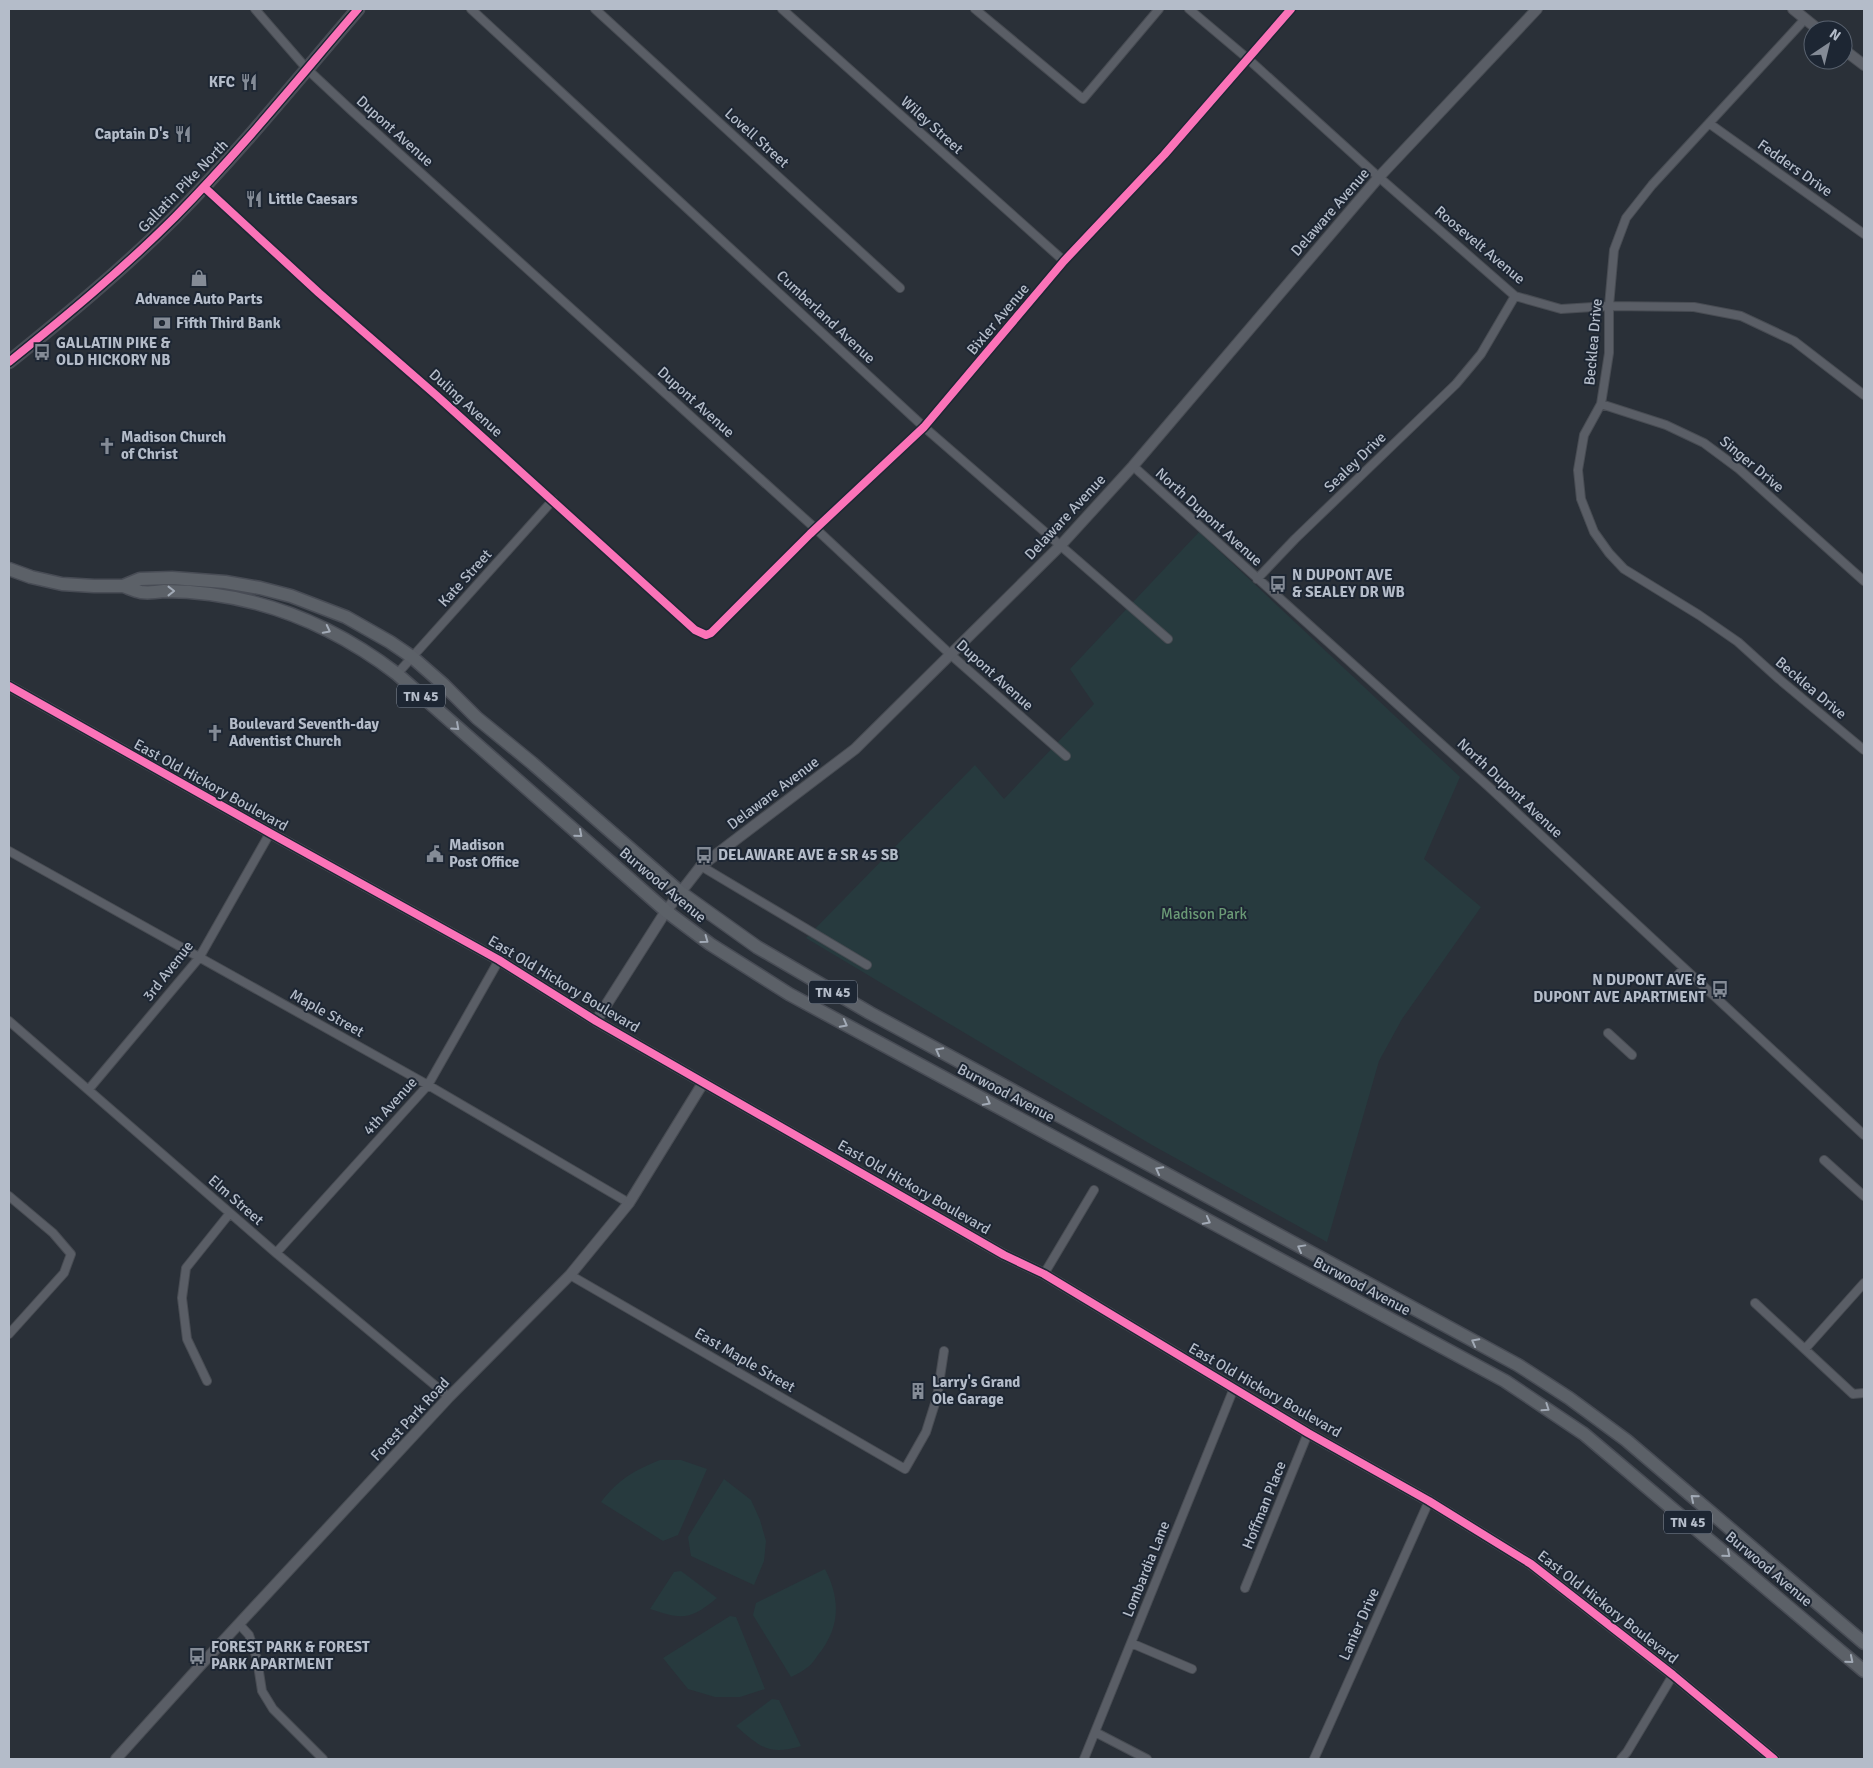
<svg xmlns="http://www.w3.org/2000/svg" width="1873" height="1768" font-family="Signika,sans-serif">
<rect width="100%" height="100%" fill="#2a3038"/>
<!-- green -->
<path fill="#273a3e" d="M1199,532L1460,777L1424,859L1481,907L1402,1019L1379,1061L1327,1242L1152,1145L806,938L975,765L1004,799L1094,704L1070,669Z
M660,1460H681L707,1469L678,1535L663,1541L601,1502C619,1479 633,1471 660,1460Z
M724,1479L751,1500L760,1520L766,1541L764,1561L754,1585L691,1556L688,1537Z
M825,1569C841,1600 840,1628 818,1655C815,1659 812,1664 808,1667C803,1671 797,1674 791,1677L753,1615L756,1603Z
M681,1571L717,1598C690,1620 683,1620 650,1609L674,1572Z
M730,1616L736,1617L765,1689L740,1697H715L688,1689L663,1658Z
M772,1699L779,1700L801,1746C769,1756 760,1747 736,1726Z"/>
<g fill="none" stroke-linecap="round" stroke-linejoin="round">
<!-- minor casing -->
<g stroke="#484c53" stroke-width="10">
<path id="minor" d="M255,9L307,69L352,111L816,529L951,655L1066,756
M471,9L924,427L1168,639
M595,9L900,288
M782,9L1064,261
M975,9L1083,99L1159,9
M1189,9L1247,58L1373,172L1515,296L1561,309L1609,306L1694,307L1741,316L1794,341L1864,395
M1805,19L1652,185L1626,218L1614,250L1609,306V353L1601,404L1584,435L1578,470L1581,499L1594,532L1609,553L1624,569L1699,615L1738,642L1779,679L1864,750
M1710,124L1864,234
M204,187L319,293L437,396L695,630L706,635L711,633L810,534L924,427L1064,261L1164,155L1291,9
M1601,404L1666,425L1704,443L1739,469L1864,581
M1133,466L1489,787L1864,1135
M1257,579L1295,539L1456,384L1481,354L1515,296
M397,674L553,500
M9,851L428,1085L629,1203
M701,866L867,965
M1677,976L1684,968
M9,1021L276,1253L449,1397
M1608,1033L1632,1055
M89,1089L199,958L270,833
M1824,1160L1864,1196
M9,1196L53,1233L71,1254L64,1273L9,1334
M276,1253L428,1085L499,960
M1044,1274L1094,1190
M570,1275L905,1469L926,1432L937,1397L944,1351
M1755,1303L1853,1394L1864,1393
M1805,1349L1864,1283
M207,1381L187,1339L182,1298L186,1268L230,1213
M1245,1588L1308,1433
M239,1624L249,1635L257,1659L262,1691L273,1709L323,1759
M1131,1643L1192,1669
M1095,1732L1147,1759
M1084,1759L1234,1388
M1314,1759L1429,1501
M1621,1759L1627,1752L1673,1675"/>
</g>
<!-- tertiary casing -->
<g stroke="#484c53" stroke-width="12">
<path id="tertiary" d="M1793,9L1819,30
M1843,49L1864,65
M9,686L270,833L499,960L596,1021L1004,1255L1044,1274L1308,1433L1429,1501L1531,1564L1673,1675L1774,1759
M596,1021L666,911L701,866L855,749L1061,545L1133,466L1379,177L1537,9
M116,1759L199,1667L449,1397L570,1275L629,1203L703,1083"/>
</g>
<!-- primary casing -->
<g stroke="#484c55" stroke-width="15">
<path id="primary" d="M9,362C66,316 123,269 175,217C240,151 298,79 358,9
M9,569L31,577L62,584L94,586H123L140,579L172,578L225,582L260,588L291,596L346,617L390,642L412,657L444,685L477,718L532,763L680,892L757,947L870,1013L1518,1365L1569,1398L1626,1440L1864,1643
M123,586C129,588 135,591 141,592C148,593 157,592 164,591C179,591 195,592 210,594C279,603 342,632 397,674L666,911L710,944L789,994L1505,1381L1584,1434L1864,1671"/>
</g>
<!-- minor -->
<use href="#minor" stroke="#5a5e66" stroke-width="8"/>
<!-- tertiary -->
<use href="#tertiary" stroke="#5a5e66" stroke-width="10"/>
<!-- primary -->
<use href="#primary" stroke="#5c6168" stroke-width="12"/>
<!-- cycleway casing -->
<g stroke="#1d2633" stroke-width="11">
<path id="cycleway" d="M204,187L319,293L437,396L695,630L706,635L711,633L810,534L924,427L1064,261L1164,155L1291,9
M9,362C66,316 123,269 175,217C240,151 298,79 358,9
M9,686L270,833L499,960L596,1021L1004,1255L1044,1274L1308,1433L1429,1501L1531,1564L1673,1675L1774,1759"/>
</g>
<!-- cycleway -->
<use href="#cycleway" stroke="#fb73b8" stroke-width="8"/>
</g>
<!-- one-way arrows -->
<defs><path id="oneway-chevron" d="M-2-3.5L2.5 0L-2 3.5" fill="none" stroke-width="1.6" stroke-linecap="round" stroke-linejoin="round" transform="scale(1.25)"/></defs>
<g stroke="#a2aab6">
<use href="#oneway-chevron" transform="translate(171 591)"/>
<use href="#oneway-chevron" transform="translate(327 630) rotate(27)"/>
<use href="#oneway-chevron" transform="translate(456 727) rotate(42)"/>
<use href="#oneway-chevron" transform="translate(579 834) rotate(41)"/>
<use href="#oneway-chevron" transform="translate(705 940) rotate(36)"/>
<use href="#oneway-chevron" transform="translate(844 1024) rotate(28)"/>
<use href="#oneway-chevron" transform="translate(939 1051) rotate(-152)"/>
<use href="#oneway-chevron" transform="translate(987 1102) rotate(28)"/>
<use href="#oneway-chevron" transform="translate(1159 1170) rotate(-152)"/>
<use href="#oneway-chevron" transform="translate(1207 1221) rotate(28)"/>
<use href="#oneway-chevron" transform="translate(1301 1248) rotate(-151)"/>
<use href="#oneway-chevron" transform="translate(1475 1342) rotate(-152)"/>
<use href="#oneway-chevron" transform="translate(1546 1408) rotate(34)"/>
<use href="#oneway-chevron" transform="translate(1694 1498) rotate(-140)"/>
<use href="#oneway-chevron" transform="translate(1727 1554) rotate(40)"/>
<use href="#oneway-chevron" transform="translate(1850 1660) rotate(40)"/>
</g>
<!-- icons -->
<defs>
<g id="restaurant-bare" transform="scale(1.35)"><path d="M-5-6h1v4h1v-4h1v4h1v-4h1v5L-1.5 .5V6h-2V.5L-5-1ZM5-6V6H3V1.5H1.5Q1.5-4 5-6Z" fill="#848b96" stroke="#1d2633" stroke-width="2.5" paint-order="stroke"/></g>
<g id="shop-bare" transform="scale(1.35)"><path d="M-5-2.5h2.3a2.7 3.5 0 0 1 5.4 0H5L5.5 6h-11ZM-1.5-2.5h3a1.5 2.3 0 0 0-3 0Z" fill="#848b96" stroke="#1d2633" stroke-width="2.5" paint-order="stroke"/></g>
<g id="bank-bare" transform="scale(1.35)"><path d="M-6-4H6V4H-6ZM0-2.3a2.3 2.3 0 1 0 0 4.6a2.3 2.3 0 1 0 0-4.6Z" fill="#848b96" stroke="#1d2633" stroke-width="2.5" paint-order="stroke"/></g>
<g id="bus-bare" transform="scale(1.35)"><path d="M-5-6H5V4H4V6H2V4H-2V6H-4V4H-5ZM-3.5-4V0h7V-4ZM-3.5 1.2v1.5H-2V1.2ZM2 1.2v1.5H3.5V1.2Z" fill="#848b96" stroke="#1d2633" stroke-width="2.5" paint-order="stroke"/></g>
<g id="church-bare" transform="scale(1.35)"><path d="M-1.2-6h2.4v3.5h3.3v2.4h-3.3V6h-2.4V-.1h-3.3v-2.4h3.3Z" fill="#848b96" stroke="#1d2633" stroke-width="2.5" paint-order="stroke"/></g>
<g id="civic-bare" transform="scale(1.35)"><path d="M-.6-6.5H3V-4.5H.6V-3L4-1V1h2V6H-6V1h2V-1L-.6-3ZM-1.2 2.5V6h2.4V2.5Z" fill="#848b96" stroke="#1d2633" stroke-width="2.5" paint-order="stroke"/></g>
<g id="building-bare" transform="scale(1.35)"><path d="M-4-6H4V6H1V3H-1V6H-4ZM-2.5-4.3h1.7v1.8h-1.7ZM.8-4.3h1.7v1.8H.8ZM-2.5-1h1.7V.8h-1.7ZM.8-1h1.7V.8H.8Z" fill="#848b96" stroke="#1d2633" stroke-width="2.5" paint-order="stroke"/></g>
</defs>
<g fill-rule="evenodd">
<use href="#restaurant-bare" x="249" y="82"/>
<use href="#restaurant-bare" x="183" y="134"/>
<use href="#restaurant-bare" x="254" y="199"/>
<use href="#shop-bare" x="199" y="278"/>
<use href="#bank-bare" x="162" y="323"/>
<use href="#bus-bare" x="42" y="352"/>
<use href="#church-bare" x="107" y="446"/>
<use href="#bus-bare" x="1278" y="584"/>
<use href="#church-bare" x="215" y="733"/>
<use href="#civic-bare" x="435" y="854"/>
<use href="#bus-bare" x="704" y="855"/>
<use href="#bus-bare" x="1720" y="989"/>
<use href="#building-bare" x="918" y="1391"/>
<use href="#bus-bare" x="197" y="1656"/>
</g>
<g text-anchor="middle" stroke-width="4" stroke-linejoin="round" paint-order="stroke">
<!-- shield labels -->
<g fill="#1d2633" stroke="#878f9c" stroke-width="1">
<rect x="397" y="684.5" width="48" height="23" rx="4"/>
<rect x="809" y="980.5" width="48" height="23" rx="4"/>
<rect x="1664" y="1510.5" width="48" height="23" rx="4"/>
</g>
<g font-size="14" font-weight="bold" fill="#b4bcc9">
<text x="421" y="701">TN 45</text>
<text x="833" y="997">TN 45</text>
<text x="1688" y="1527">TN 45</text>
</g>
<!-- poi labels -->
<g font-size="15" font-weight="bold" fill="#b4bcc9" stroke="#1d2633" text-anchor="start">
<text x="235" y="87" text-anchor="end">KFC</text>
<text x="169" y="139" text-anchor="end">Captain D's</text>
<text x="268" y="204">Little Caesars</text>
<text x="199" y="304" text-anchor="middle">Advance Auto Parts</text>
<text x="176" y="328">Fifth Third Bank</text>
<text x="56" y="348">GALLATIN PIKE &amp;<tspan x="56" dy="17">OLD HICKORY NB</tspan></text>
<text x="121" y="442">Madison Church<tspan x="121" dy="17">of Christ</tspan></text>
<text x="1292" y="580">N DUPONT AVE<tspan x="1292" dy="17">&amp; SEALEY DR WB</tspan></text>
<text x="229" y="729">Boulevard Seventh-day<tspan x="229" dy="17">Adventist Church</tspan></text>
<text x="449" y="850">Madison<tspan x="449" dy="17">Post Office</tspan></text>
<text x="718" y="860">DELAWARE AVE &amp; SR 45 SB</text>
<text x="1706" y="985" text-anchor="end">N DUPONT AVE &amp;<tspan x="1706" dy="17">DUPONT AVE APARTMENT</tspan></text>
<text x="932" y="1387">Larry's Grand<tspan x="932" dy="17">Ole Garage</tspan></text>
<text x="211" y="1652">FOREST PARK &amp; FOREST<tspan x="211" dy="17">PARK APARTMENT</tspan></text>
</g>
<!-- street labels -->
<g font-size="15" fill="#b4bcc9" stroke="#1d2633">
<text transform="translate(932 125) rotate(42)" y="5">Wiley Street</text>
<text transform="translate(395 131) rotate(42)" y="5">Dupont Avenue</text>
<text transform="translate(757 138) rotate(42)" y="5">Lovell Street</text>
<text transform="translate(1795 168) rotate(35)" y="5">Fedders Drive</text>
<text transform="translate(183 186) rotate(-46)" y="5">Gallatin Pike North</text>
<text transform="translate(1330 212) rotate(-49)" y="5">Delaware Avenue</text>
<text transform="translate(1480 245) rotate(40)" y="5">Roosevelt Avenue</text>
<text transform="translate(826 317) rotate(43)" y="5">Cumberland Avenue</text>
<text transform="translate(998 319) rotate(-50)" y="5">Bixler Avenue</text>
<text transform="translate(1593 342) rotate(-85)" y="5">Becklea Drive</text>
<text transform="translate(696 402) rotate(42)" y="5">Dupont Avenue</text>
<text transform="translate(466 403) rotate(42)" y="5">Duling Avenue</text>
<text transform="translate(1355 462) rotate(-44)" y="5">Sealey Drive</text>
<text transform="translate(1752 464) rotate(40)" y="5">Singer Drive</text>
<text transform="translate(1065 517) rotate(-47)" y="5">Delaware Avenue</text>
<text transform="translate(1209 517) rotate(42)" y="5">North Dupont Avenue</text>
<text transform="translate(465 578) rotate(-48)" y="5">Kate Street</text>
<text transform="translate(995 675) rotate(42)" y="5">Dupont Avenue</text>
<text transform="translate(1811 688) rotate(40)" y="5">Becklea Drive</text>
<text transform="translate(211 785) rotate(29)" y="5">East Old Hickory Boulevard</text>
<text transform="translate(1510 788) rotate(43)" y="5">North Dupont Avenue</text>
<text transform="translate(773 793) rotate(-37)" y="5">Delaware Avenue</text>
<text transform="translate(663 885) rotate(40)" y="5">Burwood Avenue</text>
<text transform="translate(168 971) rotate(-52)" y="5">3rd Avenue</text>
<text transform="translate(564 984) rotate(31)" y="5">East Old Hickory Boulevard</text>
<text transform="translate(327 1013) rotate(29)" y="5">Maple Street</text>
<text transform="translate(1006 1093) rotate(28)" y="5">Burwood Avenue</text>
<text transform="translate(390 1106) rotate(-48)" y="5">4th Avenue</text>
<text transform="translate(914 1187) rotate(30)" y="5">East Old Hickory Boulevard</text>
<text transform="translate(236 1200) rotate(41)" y="5">Elm Street</text>
<text transform="translate(1362 1286) rotate(28)" y="5">Burwood Avenue</text>
<text transform="translate(745 1360) rotate(30)" y="5">East Maple Street</text>
<text transform="translate(1265 1390) rotate(30)" y="5">East Old Hickory Boulevard</text>
<text transform="translate(410 1419) rotate(-47)" y="5">Forest Park Road</text>
<text transform="translate(1264 1505) rotate(-68)" y="5">Hoffman Place</text>
<text transform="translate(1146 1569) rotate(-68)" y="5">Lombardia Lane</text>
<text transform="translate(1769 1569) rotate(40)" y="5">Burwood Avenue</text>
<text transform="translate(1608 1607) rotate(38)" y="5">East Old Hickory Boulevard</text>
<text transform="translate(1359 1624) rotate(-66)" y="5">Lanier Drive</text>
</g>
<!-- park labels -->
<g font-size="15" fill="#6b9a76" stroke="#1d2633">
<text x="1204" y="919">Madison Park</text>
</g>
</g>
<!-- border -->
<rect width="1873" height="1768" fill="none" stroke="#b4bcc9" stroke-width="20"/>
<!-- north arrow -->
<g transform="translate(1828 45) rotate(35)"><circle r="24" fill="#1d2633" stroke="#59626f"/>
<path d="M0-4L9 19L0 12L-9 19Z" fill="#848b96"/>
<text y="-8" font-size="14" font-weight="bold" text-anchor="middle" fill="#b4bcc9">N</text>
</g>
</svg>
